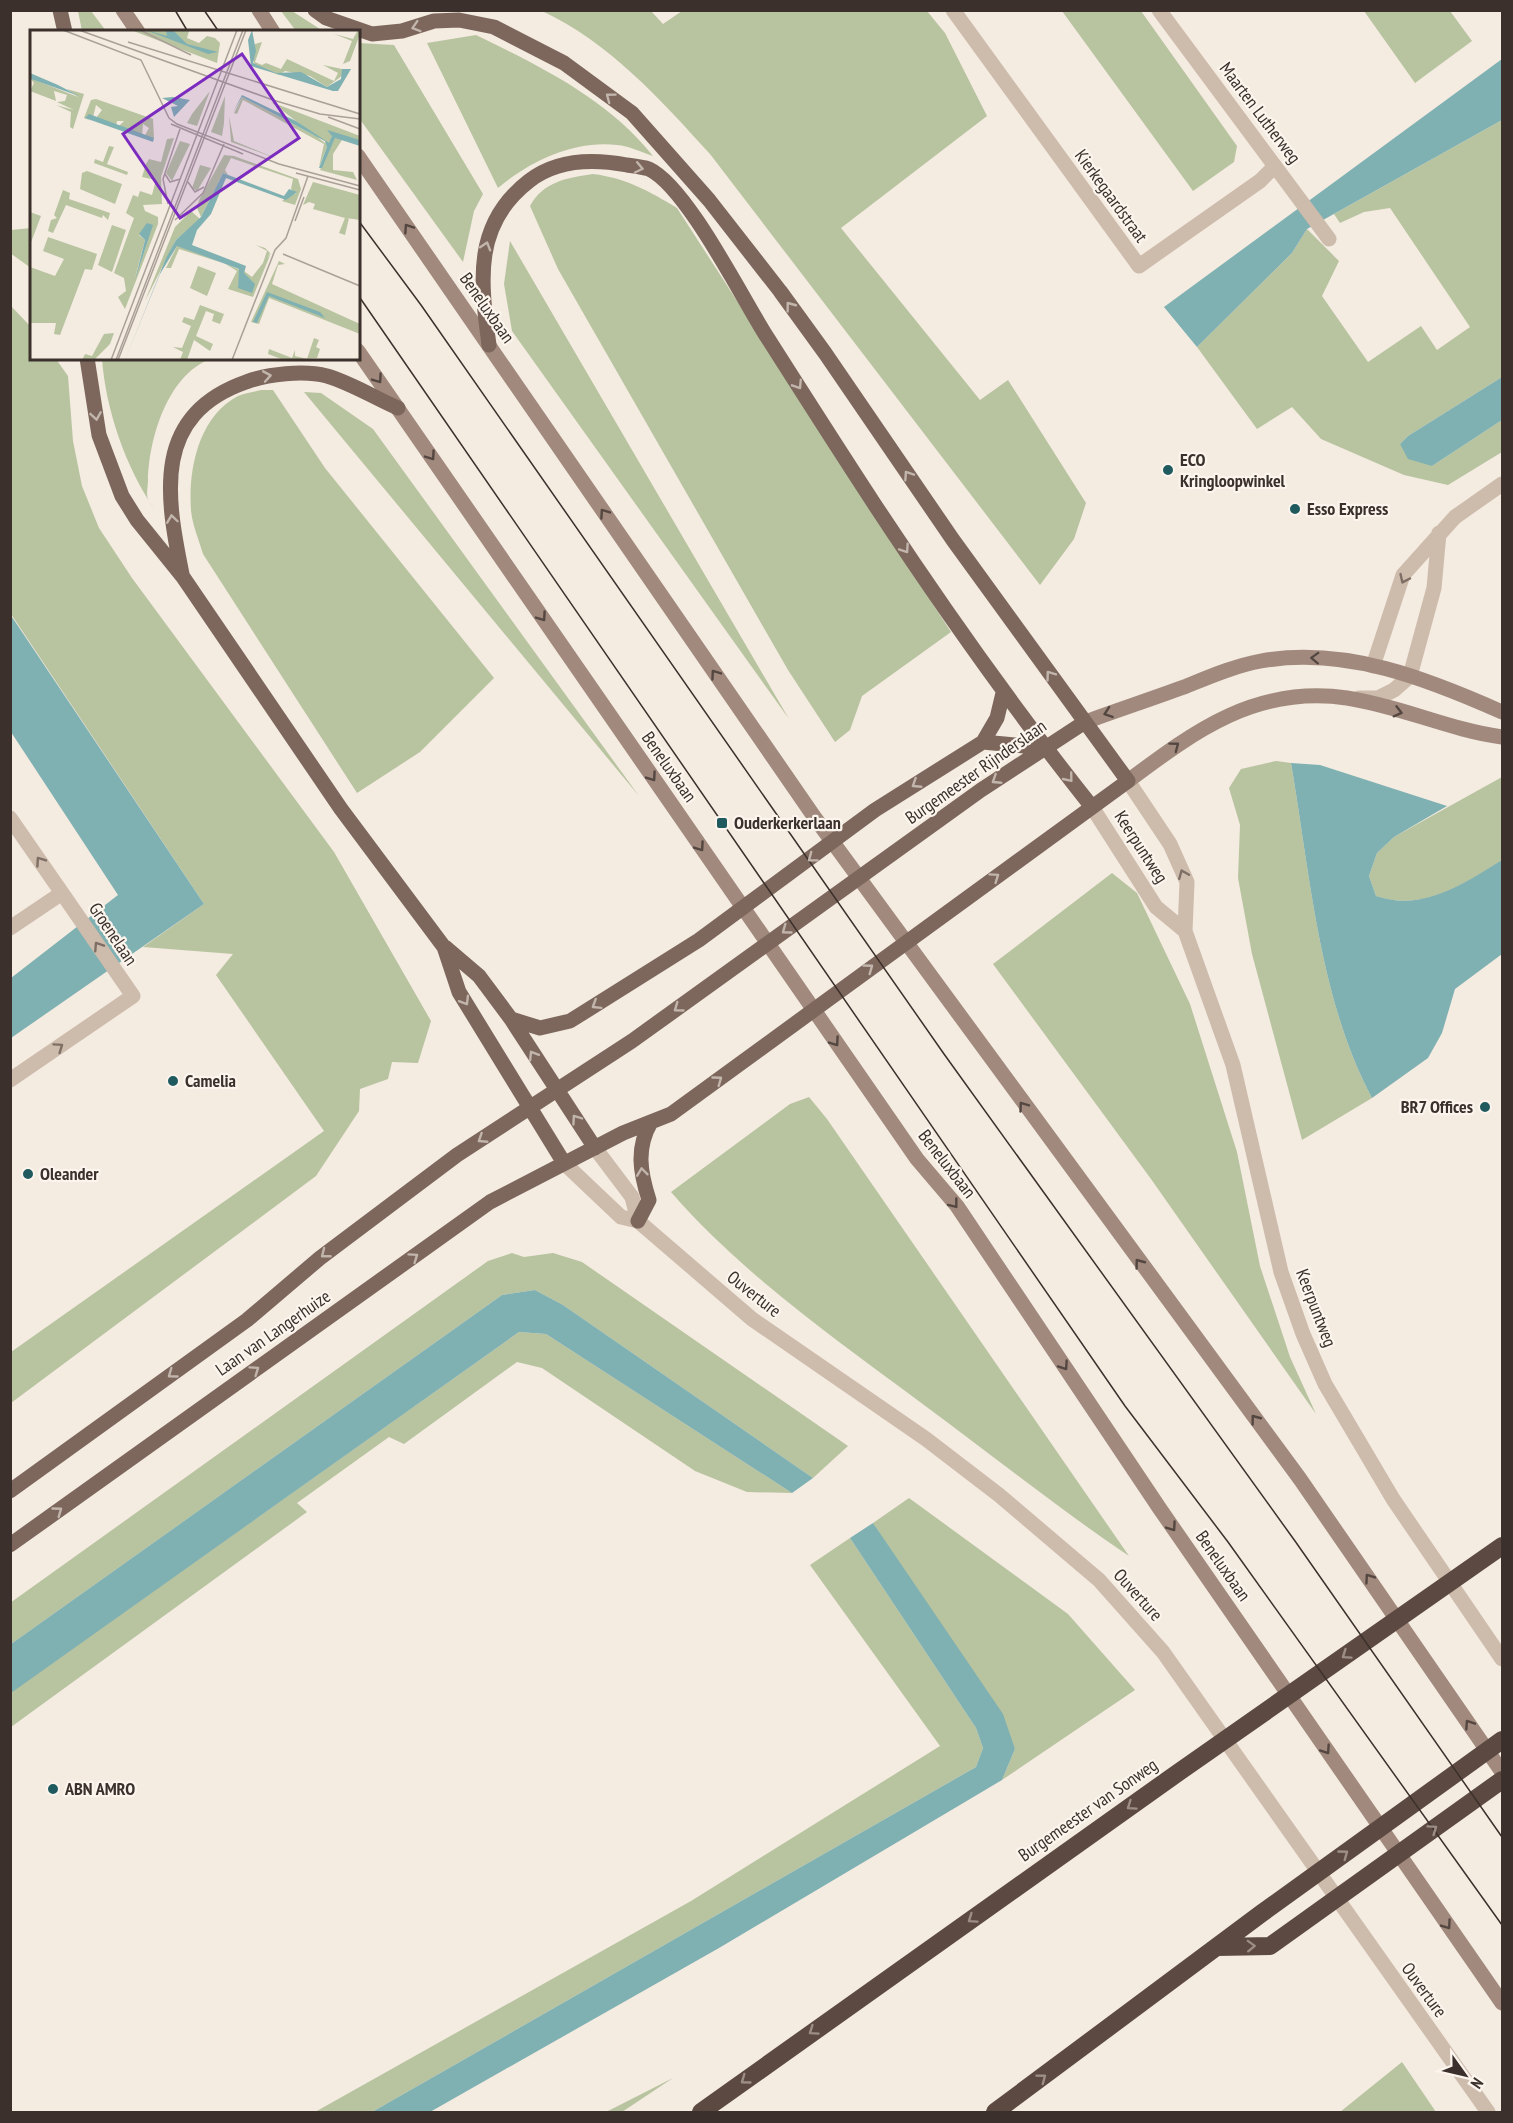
<svg xmlns="http://www.w3.org/2000/svg" width="1513" height="2123" font-family="'PT Sans Narrow',sans-serif">
<rect width="100%" height="100%" fill="#f4ebe1"/>
<!-- green -->
<path fill="#b8c4a0" d="M78,11H91L106,31H82Z
M281,11H292L323,31H296Z
M542,11H651L663,24L682,11H927L945,33L987,116L841,228L980,400L1008,380L1086,503L1074,539L1040,585L710,154C660,99 610,43 542,11Z
M1062,11H1141L1237,146L1234,162L1193,191Z
M1364,11H1450L1472,41L1415,83Z
M476,35C540,66 608,99 653,156C641,152 629,146 617,145C574,140 530,161 498,188L427,43Z
M358,43L394,45L483,194L474,211L463,262L359,118Z
M1502,120V377L1408,436L1400,444L1432,466L1502,420V452L1448,485L1404,475L1321,439L1292,407L1257,429L1197,347L1292,253L1307,229L1339,261L1322,296L1368,362L1421,326L1437,350L1470,327L1390,208L1364,212L1340,223L1334,214Z
M593,174C626,178 649,191 677,208L951,632L862,696L850,730L835,742L788,670L558,269L530,206C544,181 567,178 593,174Z
M31,228H32L31,268L10,253L11,230Z
M510,241L789,719L512,331L504,284Z
M11,306L31,327L32,358L56,359L68,376L73,441L82,486L99,528L132,578L334,852L431,1021L418,1063L392,1062L388,1079L360,1089L359,1111L316,1176L11,1403V1352L324,1131L216,975L233,954L143,947L204,904L11,614Z
M102,359H210C167,376 149,439 148,480C148,486 146,494 148,499C149,502 153,507 155,510C126,468 106,411 102,359Z
M261,390H273L325,468L494,678L420,752L357,793L203,554C199,540 192,524 191,510C188,469 199,416 238,396C245,393 254,392 261,390Z
M304,392L321,393L373,429L639,796Z
M1276,761L1291,763C1310,873 1319,999 1372,1098L1302,1140L1252,954L1238,878L1240,825L1229,788L1241,769Z
M1502,777V860C1463,885 1423,912 1376,896L1369,876L1377,853L1394,837Z
M1112,873L1137,893L1190,1004L1237,1152L1260,1266L1290,1357L1316,1414L1151,1179L993,964Z
M809,1097L827,1119L1129,1556C1059,1509 992,1455 924,1405C836,1339 744,1276 671,1192L790,1104Z
M512,1253L524,1257L553,1253L582,1262L848,1446L813,1478L563,1305L535,1290L502,1295L11,1644L10,1603L488,1261Z
M519,1332L546,1334L792,1493L747,1492L695,1471L542,1368L517,1362L404,1444L389,1437L297,1503L307,1512L11,1727L10,1693Z
M909,1498L1068,1614L1135,1690L1002,1780L1015,1749L873,1523Z
M850,1538L976,1728L983,1748L976,1767L372,2112H315L691,1901L940,1746L810,1565Z
M1402,2062L1436,2112H1340Z
M673,2078L622,2112H606Z"/>
<!-- water -->
<path fill="#7fb0b2" d="M1502,59V120L1307,229L1292,253L1197,347L1164,307Z
M1502,377V420L1432,466L1408,459L1400,444L1408,436Z
M10,614L204,904L11,1038V978L118,895L11,732Z
M1291,763L1320,765L1447,806L1394,837L1377,853L1369,876L1376,896C1423,912 1463,884 1502,860V954L1455,989L1442,1033L1428,1058L1372,1098C1319,999 1310,873 1291,763Z
M535,1290L563,1305L813,1478L792,1493L546,1334L519,1332L11,1693V1644L502,1295Z
M873,1523L1003,1714L1015,1749L1002,1780L719,1948L430,2112H372L976,1767L983,1748L976,1728L850,1538Z"/>
<g fill="none" stroke-linecap="round" stroke-linejoin="round">
<!-- street -->
<path stroke="#cdbbac" stroke-width="15" d="M953,10L1139,266L1260,181L1275,166
M1159,10L1329,239
M1373,666L1403,575L1455,517L1502,484
M1359,698H1378L1394,690L1410,676L1434,588L1439,533
M1128,781L1170,844L1187,882L1185,931L1233,1065L1281,1272L1303,1334L1325,1384L1393,1499L1502,1659
M1092,807L1156,907L1185,931
M10,818L62,893L10,928
M10,1080L133,996L62,893
M595,1148L632,1197L638,1221
M564,1163L621,1217L638,1221L752,1319L926,1439L999,1495L1099,1580L1163,1652L1488,2112"/>
<!-- secondary -->
<path stroke="#a18a7d" stroke-width="15" d="M123,10L138,32
M259,10L273,32
M358,156L815,818L1300,1479L1502,1772
M358,351L917,1159L957,1206L1160,1509L1502,2003
M1085,722C1118,710 1151,699 1184,687C1209,677 1234,666 1261,661C1345,646 1428,679 1502,712
M1128,781C1196,730 1257,685 1347,698C1400,706 1450,730 1502,737"/>
<!-- primary -->
<path stroke="#7d675c" stroke-width="15" d="M60,10L65,32
M489,345C481,283 472,225 529,181C557,159 595,159 627,165C634,166 643,167 649,169C687,187 742,298 767,337C802,392 837,447 873,502C942,607 1014,709 1092,807
M87,358L99,435L122,496L137,520L183,577L341,809L444,947L459,992L564,1163
M182,574C166,495 152,415 246,382C267,374 304,370 327,376C351,383 375,398 398,408
M983,742L1045,748
M445,947L479,976L511,1019L595,1148
M511,1019L540,1028L570,1021L699,940L875,810L983,742L997,718L1003,693
M638,1221L649,1200C640,1172 636,1148 651,1122
M10,1491L247,1320L320,1258L457,1155L632,1041L981,790L1085,722
M10,1545L490,1202L623,1133L671,1114L1128,781L953,540L825,353L780,291L709,200L632,113L564,63L494,27L459,20L434,21L402,31L372,34L326,18L315,10"/>
<!-- highway -->
<path stroke="#5c4a42" stroke-width="18" d="M1217,1947L1270,1946L1502,1780
M701,2112L1179,1772L1502,1546
M995,2112L1262,1913L1502,1740"/>
<!-- tram -->
<path stroke="#3b302b" stroke-width="1.5" d="M175,10L188,32
M204,10L219,32
M358,220L421,305L944,1054L1295,1541L1502,1837
M358,295L1125,1406L1228,1542L1502,1925"/>
</g>
<!-- one-way arrows -->
<defs><path id="oneway-chevron" d="M-2-3.5L2.5 0L-2 3.5" fill="none" stroke-width="1.6" stroke-linecap="round" stroke-linejoin="round" transform="scale(1.5)"/></defs>
<g stroke="#c2b5ac">
<use href="#oneway-chevron" transform="translate(416 27) rotate(163)"/>
<use href="#oneway-chevron" transform="translate(610 97) rotate(-143)"/>
<use href="#oneway-chevron" transform="translate(639 168) rotate(12)"/>
<use href="#oneway-chevron" transform="translate(486 246) rotate(-73)"/>
<use href="#oneway-chevron" transform="translate(790 306) rotate(-127)"/>
<use href="#oneway-chevron" transform="translate(267 376) rotate(-10)"/>
<use href="#oneway-chevron" transform="translate(798 385) rotate(57)"/>
<use href="#oneway-chevron" transform="translate(96 416) rotate(81)"/>
<use href="#oneway-chevron" transform="translate(908 475) rotate(-124)"/>
<use href="#oneway-chevron" transform="translate(172 519) rotate(-98)"/>
<use href="#oneway-chevron" transform="translate(905 549) rotate(56)"/>
<use href="#oneway-chevron" transform="translate(1050 675) rotate(-126)"/>
<use href="#oneway-chevron" transform="translate(1069 778) rotate(51)"/>
<use href="#oneway-chevron" transform="translate(996 780) rotate(147)"/>
<use href="#oneway-chevron" transform="translate(916 784) rotate(147)"/>
<use href="#oneway-chevron" transform="translate(812 858) rotate(143)"/>
<use href="#oneway-chevron" transform="translate(995 877) rotate(-35)"/>
<use href="#oneway-chevron" transform="translate(786 930) rotate(144)"/>
<use href="#oneway-chevron" transform="translate(869 968) rotate(-36)"/>
<use href="#oneway-chevron" transform="translate(465 1001) rotate(59)"/>
<use href="#oneway-chevron" transform="translate(596 1005) rotate(148)"/>
<use href="#oneway-chevron" transform="translate(678 1008) rotate(144)"/>
<use href="#oneway-chevron" transform="translate(533 1055) rotate(-122)"/>
<use href="#oneway-chevron" transform="translate(718 1080) rotate(-36)"/>
<use href="#oneway-chevron" transform="translate(576 1119) rotate(-125)"/>
<use href="#oneway-chevron" transform="translate(482 1139) rotate(147)"/>
<use href="#oneway-chevron" transform="translate(642 1172) rotate(-97)"/>
<use href="#oneway-chevron" transform="translate(325 1254) rotate(142)"/>
<use href="#oneway-chevron" transform="translate(414 1257) rotate(-35)"/>
<use href="#oneway-chevron" transform="translate(255 1370) rotate(-35)"/>
<use href="#oneway-chevron" transform="translate(172 1374) rotate(144)"/>
<use href="#oneway-chevron" transform="translate(58 1511) rotate(-36)"/>
</g>
<g stroke="#544640">
<use href="#oneway-chevron" transform="translate(408 228) rotate(-124)"/>
<use href="#oneway-chevron" transform="translate(378 379) rotate(55)"/>
<use href="#oneway-chevron" transform="translate(431 456) rotate(55)"/>
<use href="#oneway-chevron" transform="translate(604 513) rotate(-125)"/>
<use href="#oneway-chevron" transform="translate(542 617) rotate(55)"/>
<use href="#oneway-chevron" transform="translate(1315 658) rotate(-178)"/>
<use href="#oneway-chevron" transform="translate(715 674) rotate(-125)"/>
<use href="#oneway-chevron" transform="translate(1398 712) rotate(15)"/>
<use href="#oneway-chevron" transform="translate(1108 713) rotate(161)"/>
<use href="#oneway-chevron" transform="translate(1175 746) rotate(-37)"/>
<use href="#oneway-chevron" transform="translate(652 777) rotate(55)"/>
<use href="#oneway-chevron" transform="translate(700 847) rotate(55)"/>
<use href="#oneway-chevron" transform="translate(835 1042) rotate(55)"/>
<use href="#oneway-chevron" transform="translate(1023 1106) rotate(-126)"/>
<use href="#oneway-chevron" transform="translate(954 1204) rotate(52)"/>
<use href="#oneway-chevron" transform="translate(1139 1263) rotate(-127)"/>
<use href="#oneway-chevron" transform="translate(1064 1366) rotate(56)"/>
<use href="#oneway-chevron" transform="translate(1255 1419) rotate(-127)"/>
<use href="#oneway-chevron" transform="translate(1172 1527) rotate(55)"/>
<use href="#oneway-chevron" transform="translate(1369 1578) rotate(-125)"/>
<use href="#oneway-chevron" transform="translate(1469 1724) rotate(-124)"/>
<use href="#oneway-chevron" transform="translate(1326 1750) rotate(56)"/>
<use href="#oneway-chevron" transform="translate(1447 1925) rotate(55)"/>
</g>
<g stroke="#7d6f65">
<use href="#oneway-chevron" transform="translate(1404 579) rotate(115)"/>
<use href="#oneway-chevron" transform="translate(40 861) rotate(-125)"/>
<use href="#oneway-chevron" transform="translate(1183 874) rotate(-112)"/>
<use href="#oneway-chevron" transform="translate(98 946) rotate(-123)"/>
<use href="#oneway-chevron" transform="translate(59 1047) rotate(-35)"/>
</g>
<g stroke="#9c8e87">
<use href="#oneway-chevron" transform="translate(1346 1655) rotate(145)"/>
<use href="#oneway-chevron" transform="translate(1131 1806) rotate(145)"/>
<use href="#oneway-chevron" transform="translate(1433 1829) rotate(-35)"/>
<use href="#oneway-chevron" transform="translate(1344 1854) rotate(-36)"/>
<use href="#oneway-chevron" transform="translate(972 1919) rotate(145)"/>
<use href="#oneway-chevron" transform="translate(1251 1946) rotate(-2)"/>
<use href="#oneway-chevron" transform="translate(813 2031) rotate(145)"/>
<use href="#oneway-chevron" transform="translate(1042 2078) rotate(-37)"/>
<use href="#oneway-chevron" transform="translate(745 2080) rotate(144)"/>
</g>
<!-- markers -->
<g fill="#1f5a5e" stroke="#fbf5ee" stroke-width="2">
<circle cx="1168" cy="470" r="6"/>
<circle cx="1295" cy="509" r="6"/>
<rect x="716" y="817" width="12" height="12" rx="3"/>
<circle cx="173" cy="1081" r="6"/>
<circle cx="1485" cy="1107" r="6"/>
<circle cx="28" cy="1174" r="6"/>
<circle cx="53" cy="1789" r="6"/>
</g>
<g text-anchor="middle" stroke-width="4.5" stroke-linejoin="round" paint-order="stroke">
<!-- street labels -->
<g font-size="18" fill="#3b302b" stroke="#fbf5ee">
<text transform="translate(1260 113) rotate(53)" y="6">Maarten Lutherweg</text>
<text transform="translate(1111 196) rotate(54)" y="6">Kierkegaardstraat</text>
<text transform="translate(487 308) rotate(55)" y="6">Beneluxbaan</text>
<text transform="translate(669 767) rotate(55)" y="6">Beneluxbaan</text>
<text transform="translate(976 772) rotate(-35)" y="6">Burgemeester Rijnderslaan</text>
<text transform="translate(1141 847) rotate(57)" y="6">Keerpuntweg</text>
<text transform="translate(113 934) rotate(56)" y="6">Groenelaan</text>
<text transform="translate(947 1164) rotate(52)" y="6">Beneluxbaan</text>
<text transform="translate(754 1294) rotate(38)" y="6">Ouverture</text>
<text transform="translate(1316 1308) rotate(69)" y="6">Keerpuntweg</text>
<text transform="translate(273 1333) rotate(-35)" y="6">Laan van Langerhuize</text>
<text transform="translate(1223 1566) rotate(55)" y="6">Beneluxbaan</text>
<text transform="translate(1138 1595) rotate(48)" y="6">Ouverture</text>
<text transform="translate(1088 1810) rotate(-35)" y="6">Burgemeester van Sonweg</text>
<text transform="translate(1424 1990) rotate(54)" y="6">Ouverture</text>
</g>
<!-- poi labels -->
<g font-size="18" font-weight="bold" fill="#3b302b" stroke="#fbf5ee" text-anchor="start">
<text x="1180" y="466">ECO<tspan x="1180" dy="21">Kringloopwinkel</tspan></text>
<text x="1307" y="515">Esso Express</text>
<text x="734" y="829">Ouderkerkerlaan</text>
<text x="185" y="1087">Camelia</text>
<text x="1473" y="1113" text-anchor="end">BR7 Offices</text>
<text x="40" y="1180">Oleander</text>
<text x="65" y="1795">ABN AMRO</text>
</g>
</g>
<!-- overview -->
<g transform="translate(30 30)">
<rect width="330" height="330" fill="#f4ebe1"/>
<path d="M101,0H155L159,1L157,8L169,13L177,6L185,8L190,13L187,33ZM328,0L330,4L320,31L313,34L322,11L304,4L323,9ZM232,12L225,32L232,35L236,33L251,39L257,29L304,51L308,43L293,35L312,39L313,45L297,57L280,46L255,41L249,45L225,35L223,30L225,14ZM0,48L48,67L37,59L54,64L43,99L40,97L41,82L26,75L44,80L27,72L35,71L37,65L24,61L26,71L0,61L4,53ZM180,61L167,96L157,93L162,84ZM195,66L194,93L192,106L181,102ZM212,67L295,111L297,117L289,137L294,114L213,70L207,84L204,83ZM66,69L123,89L124,108L114,107L119,98L113,94L112,106L88,97L94,91H87L86,96L66,88L72,80L66,75L63,87L56,88L62,91L54,88L61,70ZM241,72L330,106V110L302,106L299,116ZM199,86L204,111L248,129L201,112ZM305,107L312,110L303,124V140L323,142L327,150L290,140ZM144,108L131,147L132,174L113,175L115,181L128,187V194L95,279L88,267L96,261L94,248L84,243L104,188L96,183L103,165L108,167L110,161L122,165L126,150L112,147L116,134L119,129L131,132L137,109ZM122,195L116,216L105,248L115,210L109,205ZM150,111L160,114L142,151L136,143ZM79,116L84,117L77,134L98,142L97,145L64,133L65,129L73,132ZM194,125L204,126L268,149L271,159L265,175L252,171L261,163L266,164L261,159L263,149L201,128L195,140L198,145L193,143L171,187L167,178L169,170ZM170,135L181,138L167,161L162,158ZM57,141L92,154L85,174L50,159L52,143ZM283,152L330,165V190L316,188H319L315,205L309,203L315,188L283,179L285,174L279,172L273,175ZM33,160L40,163L39,169L80,183L78,190L73,185L72,188L36,175L23,203L18,201L21,190L27,188L24,185ZM161,181L170,189L146,210L115,271L145,197ZM0,182L11,186L0,215ZM82,195L96,200L82,242L68,235ZM18,207L67,224L62,240L55,239L30,305L24,304L26,293H0V237L25,246L34,229L13,221ZM226,215L235,218L240,223L237,229L241,223L223,267L198,259L207,241L194,233L210,240L208,258L214,241L222,247L233,233L237,221ZM147,216H149L193,233L149,219L141,238H136ZM249,231L255,234L248,235L242,254L330,294V304L239,268L229,294L221,292ZM168,236L186,243L177,266L160,258ZM170,275L194,284L190,294L182,291L184,284L176,281L166,306L183,314L180,321L164,310L157,330H150L153,322L143,317L152,318L161,296L152,292L154,287L164,290ZM84,303L80,314L65,329L52,330L55,324L62,326L74,304ZM284,308L289,310L286,317L290,319L287,328L254,330L238,324L239,319L262,328L265,320V326L277,329Z" fill="#b8c4a0" fill-rule="evenodd"/>
<path d="M116,0L137,6L136,0H143L157,14L188,22L178,24ZM222,0L226,21L223,33L246,43L271,42L297,57L311,49L312,39H321L308,61H303L221,36L218,10ZM0,43L28,55L49,66L1,49ZM212,65L266,91L299,113L302,106L297,100L330,110V116L305,108L292,138H289L297,117L295,111L212,67L203,82ZM143,67L160,70L144,87L141,77L148,76L132,68ZM59,84L124,108L123,112L55,88ZM193,143L254,166L259,159L267,162L256,170L196,148L181,184L167,200L162,215L216,236L214,243L225,254L222,263L208,258L209,239L147,216L130,244L95,330L136,228L146,210L171,187ZM117,193L123,195L105,250L115,210L109,204ZM237,262L290,282L295,288L239,266L227,293L223,292Z" fill="#7fb0b2"/>
<path fill="none" stroke="#aaa098" stroke-width="1.5" d="M33,0L111,30L139,88L147,94L249,134L330,156M49,0L243,70L290,84L330,89M110,0L161,25M98,12L330,84M298,87L330,99M141,94L213,124M266,143L330,160M135,144L140,152L150,149M158,152L165,162L174,157M138,174L133,149L150,99M145,190L173,163L194,114M265,191L274,167M253,224L330,256M81,330L207,0M86,330L213,0M88,330L216,0M202,330L245,220L256,208L278,146"/>
<path fill="#7b2cbf" fill-opacity="0.15" stroke="#7b2cbf" stroke-width="3" d="M212,24L269,108L150,188L93,104Z"/>
<rect width="330" height="330" fill="none" stroke="#3b302b" stroke-width="3"/>
</g>
<!-- border -->
<rect width="1513" height="2123" fill="none" stroke="#3b302b" stroke-width="24"/>
<!-- north arrow -->
<g transform="translate(1465 2075) rotate(124)" stroke="#fbf5ee" stroke-width="4.5" paint-order="stroke">
<path d="M0-4.5L10 22L0 15L-10 22Z" fill="#3b302b"/>
<text y="-9" font-size="16" font-weight="bold" text-anchor="middle" fill="#3b302b">N</text>
</g>
</svg>
